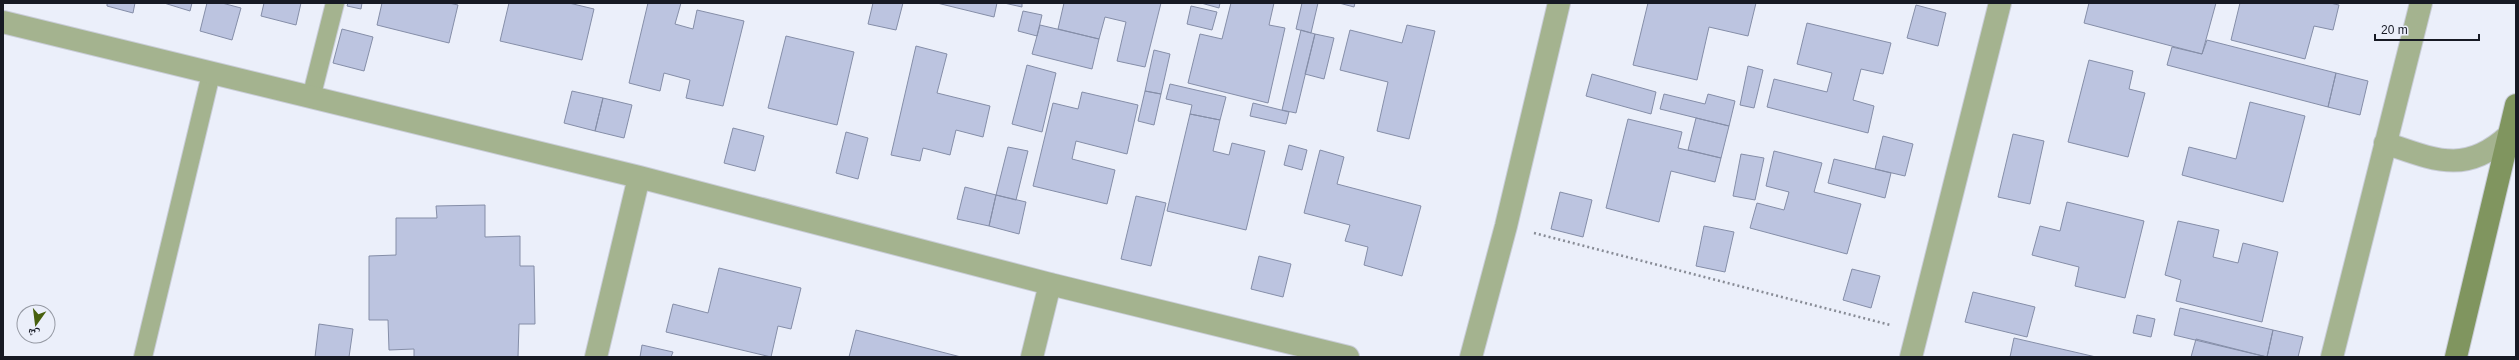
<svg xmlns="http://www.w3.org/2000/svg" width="2519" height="360" font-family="Arial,'Noto Naskh Arabic',sans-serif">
<rect width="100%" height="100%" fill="#ebeffa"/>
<!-- building -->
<path fill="#bcc4e0" stroke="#858ea8" d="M107,3H135L133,13L107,6Z
M164,3H192L190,11Z
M207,3H222L241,8L232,40L200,31Z
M264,3H301L296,25L261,16Z
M348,3H362L361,9L347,6Z
M382,3H449L458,5L449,43L377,25Z
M509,3H569L594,9L582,60L500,41Z
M648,3H681L675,24L693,29L697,10L744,21L723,106L686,98L690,80L664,73L660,91L629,83Z
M873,3H903L896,30L868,24Z
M937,3H997L994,17Z
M1004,3H1022V7Z
M1064,3H1161L1145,67L1117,61L1126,22L1105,17L1099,39L1058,29Z
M1201,3H1220L1219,8Z
M1231,3H1274L1269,25L1285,28L1268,103L1188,83L1200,34L1222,39Z
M1302,3H1318L1311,33L1296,29Z
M1339,3H1355L1354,7Z
M1648,3H1756L1748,36L1709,27L1697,80L1633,65Z
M2089,3H2216L2202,54L2084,23Z
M2240,3H2330L2339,5L2333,30L2314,26L2305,59L2231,40Z
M1916,5L1946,13L1938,46L1907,38Z
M1191,6L1217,12L1212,30L1187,24Z
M1023,11L1042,15L1037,36L1018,31Z
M1807,23L1891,43L1883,74L1861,69L1853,100L1874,106L1868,133L1767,107L1774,79L1827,92L1832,73L1797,64Z
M1040,25L1099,39L1092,69L1032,54Z
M1407,25L1435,31L1409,139L1377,131L1388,82L1340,70L1350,30L1402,43Z
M342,29L373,37L364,71L333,63Z
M1301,30L1315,34L1296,113L1282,110Z
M1315,34L1334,38L1324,79L1305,74Z
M786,36L854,52L837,125L768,108Z
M2207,40L2336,73L2328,107L2167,65L2172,47L2202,54Z
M916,46L947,54L937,93L990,106L983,137L956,130L950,155L923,148L920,161L891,155Z
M1154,50L1170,54L1161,94L1145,91Z
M2089,60L2133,71L2129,89L2145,93L2128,157L2068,142Z
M1027,65L1056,73L1042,132L1012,124Z
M1748,66L1763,70L1754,108L1740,105Z
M2336,73L2368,81L2360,115L2328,107Z
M1592,74L1656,92L1651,114L1586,96Z
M1170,84L1226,97L1220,120L1190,114L1192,105L1166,99Z
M572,91L603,98L595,131L564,123Z
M1145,91L1161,94L1154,125L1138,121Z
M1082,92L1138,105L1127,154L1076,141L1072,159L1115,170L1107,204L1033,186L1053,103L1078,109Z
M1664,94L1705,104L1708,94L1735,101L1729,126L1660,109Z
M603,98L632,105L624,138L595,131Z
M2250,102L2305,116L2283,202L2182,175L2189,147L2236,159Z
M1253,103L1289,112L1286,124L1250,116Z
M1190,114L1220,120L1213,151L1229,155L1232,143L1265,151L1246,230L1167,211Z
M1696,118L1729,126L1721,158L1688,150Z
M1628,119L1682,132L1678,148L1721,158L1715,182L1671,171L1659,222L1606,208Z
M733,128L764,136L755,171L724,163Z
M846,132L868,138L858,179L836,173Z
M2013,134L2044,141L2030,204L1998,197Z
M1883,136L1913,144L1905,176L1875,169Z
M1289,145L1307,150L1302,170L1284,165Z
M1008,147L1028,151L1016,200L996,195Z
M1320,150L1344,157L1337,184L1421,206L1402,276L1364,265L1368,247L1345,241L1350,225L1304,213Z
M1774,151L1822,163L1814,192L1861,204L1847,254L1750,228L1757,203L1784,210L1789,192L1766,186Z
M1741,154L1764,158L1755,200L1733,196Z
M1834,159L1891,173L1885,198L1828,183Z
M965,187L996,195L989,226L957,219Z
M1560,192L1592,200L1583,237L1551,229Z
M996,195L1026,202L1019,234L989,226Z
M1136,196L1166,203L1151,266L1121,259Z
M2067,202L2144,221L2125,298L2075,286L2079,267L2032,255L2040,226L2060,231Z
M485,205V237L520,236V266H534L535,324H519L518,357H414V349L389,350L388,320H369V256L396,255V218H437L436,206Z
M2178,221L2219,230L2213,257L2238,263L2243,243L2278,252L2262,322L2176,301L2181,280L2165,275Z
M1704,226L1734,232L1725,272L1696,266Z
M1259,256L1291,264L1283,297L1251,289Z
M719,268L801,288L791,329L778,326L771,357L666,332L673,304L708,313Z
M1852,269L1880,276L1871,308L1843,300Z
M1973,292L2035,307L2027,337L1965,322Z
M2180,308L2273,330L2267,357L2174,335Z
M2137,315L2155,319L2151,337L2133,333Z
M319,324L353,329L349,357H315Z
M856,330L961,357H849Z
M2273,330L2303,337L2298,357H2267Z
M2014,338L2096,357H2010Z
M2196,339L2267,357H2191Z
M642,345L673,352L671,357H640Z"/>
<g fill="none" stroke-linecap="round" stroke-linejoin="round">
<!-- lane casing -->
<g stroke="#c9cdd8" stroke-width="20">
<path id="lane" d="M311,98L335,3
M143,357L211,74"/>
</g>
<!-- street casing -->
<g stroke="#c9cdd8" stroke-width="24">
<path id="street" d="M3,22L639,177L1050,284L1348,357
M2385,143C2435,160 2465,175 2508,136
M596,357L639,177
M1032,357L1050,284
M1471,357L1506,226L1559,3
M1911,357L2000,3
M2332,357L2421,3"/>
</g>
<!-- secondary casing -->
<g stroke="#c9cdd8" stroke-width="24">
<path id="secondary" d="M2456,357L2516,105"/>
</g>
<!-- path -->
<path stroke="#888c96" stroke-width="2.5" stroke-dasharray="2 3" stroke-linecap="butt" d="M1534,233L1890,325"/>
<!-- lane -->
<use href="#lane" stroke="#a4b38f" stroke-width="18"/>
<!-- street -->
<use href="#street" stroke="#a4b38f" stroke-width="22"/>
<!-- secondary -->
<use href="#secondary" stroke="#80955f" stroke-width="22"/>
</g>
<!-- border -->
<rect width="2519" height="360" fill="none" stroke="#171a24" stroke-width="8"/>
<!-- north arrow -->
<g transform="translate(36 324) rotate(194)"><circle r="19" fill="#ebeffa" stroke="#969aa4"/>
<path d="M0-3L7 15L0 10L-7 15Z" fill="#48600e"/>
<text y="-6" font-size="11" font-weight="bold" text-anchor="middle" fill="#171a24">ش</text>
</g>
<!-- scale -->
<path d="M2375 34v6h104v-6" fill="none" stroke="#171a24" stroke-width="2"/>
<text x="2381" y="34" font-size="12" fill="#171a24" stroke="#ebeffa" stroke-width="3" paint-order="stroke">20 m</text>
</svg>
